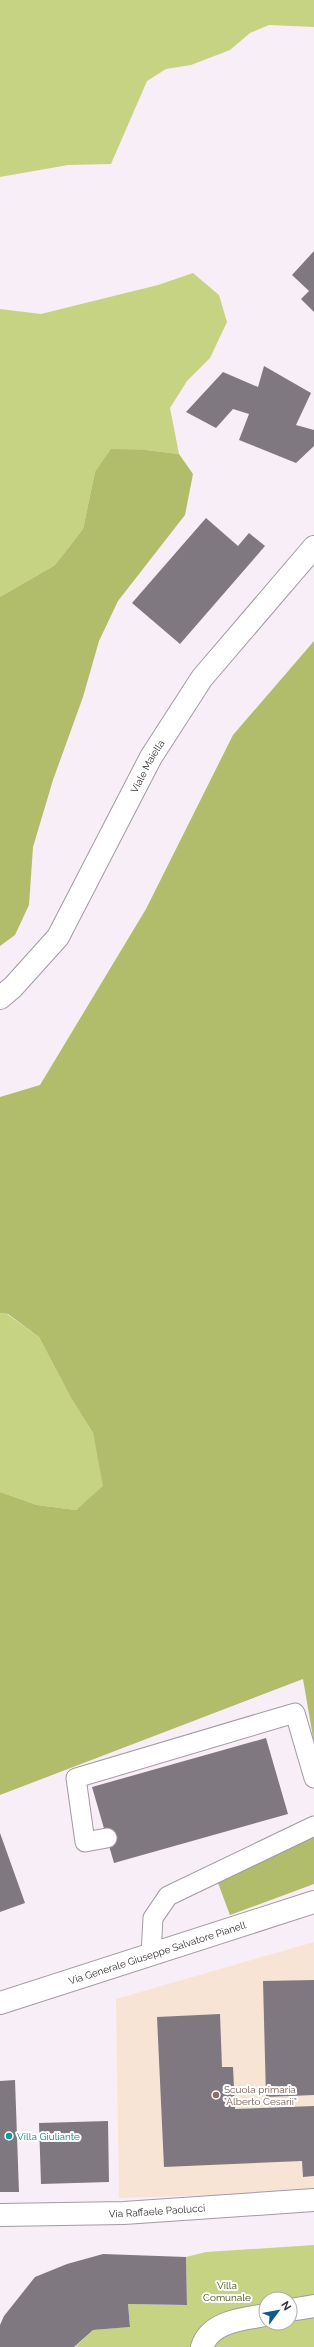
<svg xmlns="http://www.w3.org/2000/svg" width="314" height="2347" font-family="Raleway,sans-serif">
<rect width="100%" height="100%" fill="#f8eef7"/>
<!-- industrial -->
<path fill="#f8e4d4" d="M314,1942V2192L119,2198L116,1999Z"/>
<!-- green -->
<path fill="#c6d382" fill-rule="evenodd" d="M0,0H314V27L269,25L250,33L230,50L191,65L166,69L147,81L111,164L68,165L0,177Z
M193,273L219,295L227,322L210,358L187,381L170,408L179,454L146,450L95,472L83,529L55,565L0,597V309L41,314L158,285Z
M0,1313L7,1314L39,1337L71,1398L93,1433L104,1486L76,1510L37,1505L0,1492Z
M314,2245V2347H75L93,2330L130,2327L128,2304L187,2305L186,2257L206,2252ZM266,2299H290V2323H266Z"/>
<!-- forest -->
<path fill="#b1bd6b" d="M111,449L146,450L179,454L193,474L185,515L118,601L99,641L83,697L53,780L33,847L29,905L15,935L0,946V597L55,565L83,529L95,472Z
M314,641V1743L303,1679L0,1795V1492L37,1505L76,1510L103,1486L93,1433L71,1398L39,1337L8,1314L0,1313V1097L40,1085L146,909L233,735Z
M314,1828V1884L230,1915L218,1883Z"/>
<!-- building -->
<path fill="#807880" d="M314,251V312L301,299L309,291L292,275Z
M264,366L311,393L296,425L314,430V446L296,463L239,440L249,414L233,409L216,428L186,412L223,372L258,387Z
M206,518L238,546L249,533L265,546L180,644L132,603Z
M266,1738L288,1814L114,1863L92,1787Z
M0,1833L25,1903L0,1912Z
M314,1980V2095L266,2097L263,1981Z
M220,2014L222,2067H233L235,2109L314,2106V2176L303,2177L302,2161L164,2167L157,2017Z
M15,2080L19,2192H0V2081Z
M108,2121L109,2182L41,2184L39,2123Z
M103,2254L186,2257L187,2305L128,2304L130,2327L93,2330L74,2347H0V2325L4,2316L35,2277L67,2264Z"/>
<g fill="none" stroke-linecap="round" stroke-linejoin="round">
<!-- lane casing -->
<g stroke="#a39aa2" stroke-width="21">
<path id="lane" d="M107,1838L85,1842L76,1778L295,1713L314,1778
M151,1954L153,1918L168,1896L314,1826"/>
</g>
<!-- street casing -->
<g stroke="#a39aa2" stroke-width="24">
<g id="street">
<path id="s1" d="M0,2215L124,2213L314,2200"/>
<path d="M290,2310L314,2306"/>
<path d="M202,2347C210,2321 244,2319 266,2315"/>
</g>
</g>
<!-- secondary casing -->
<g stroke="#a39aa2" stroke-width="24">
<g id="secondary">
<path id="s2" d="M0,998L13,987L58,937L151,757L202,678L314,547"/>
<path id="s3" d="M0,2003L314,1902"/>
</g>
</g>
<!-- lane -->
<use href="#lane" stroke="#fff" stroke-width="19"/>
<!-- street -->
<use href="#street" stroke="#fff" stroke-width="22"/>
<!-- secondary -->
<use href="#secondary" stroke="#fff" stroke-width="22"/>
</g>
<!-- markers -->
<circle fill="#8d6e63" stroke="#fff" stroke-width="1.5" cx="216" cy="2095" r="4"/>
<circle fill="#0f9aa8" stroke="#fff" stroke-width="1.5" cx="9" cy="2136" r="4"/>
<g text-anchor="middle" stroke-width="4" stroke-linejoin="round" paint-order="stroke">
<!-- street labels -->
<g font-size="10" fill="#343033" stroke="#fff">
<text dy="4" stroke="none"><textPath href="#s2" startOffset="277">Viale Maiella</textPath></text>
<text dy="4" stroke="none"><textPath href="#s3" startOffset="165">Via Generale Giuseppe Salvatore Pianell</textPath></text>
<text dy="4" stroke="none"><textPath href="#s1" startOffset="157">Via Raffaele Paolucci</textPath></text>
</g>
<!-- education labels -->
<g font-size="10" fill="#785e54" stroke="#fff" text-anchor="start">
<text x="224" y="2093">Scuola primaria<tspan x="224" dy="12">"Alberto Cesarii"</tspan></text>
</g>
<!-- culture labels -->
<g font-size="10" fill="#0d838f" stroke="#fff" text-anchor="start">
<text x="17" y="2140">Villa Giuliante</text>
</g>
<!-- park labels -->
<g font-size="10" fill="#434a0a" stroke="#fff">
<text x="227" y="2289">Villa<tspan x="227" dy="12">Comunale</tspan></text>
</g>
</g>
<!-- north arrow -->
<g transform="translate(278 2311) rotate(58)"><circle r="19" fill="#ffffff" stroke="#aeacad"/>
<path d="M0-3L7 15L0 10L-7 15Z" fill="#085d8f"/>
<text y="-6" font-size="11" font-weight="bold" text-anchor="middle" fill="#343033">N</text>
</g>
</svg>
